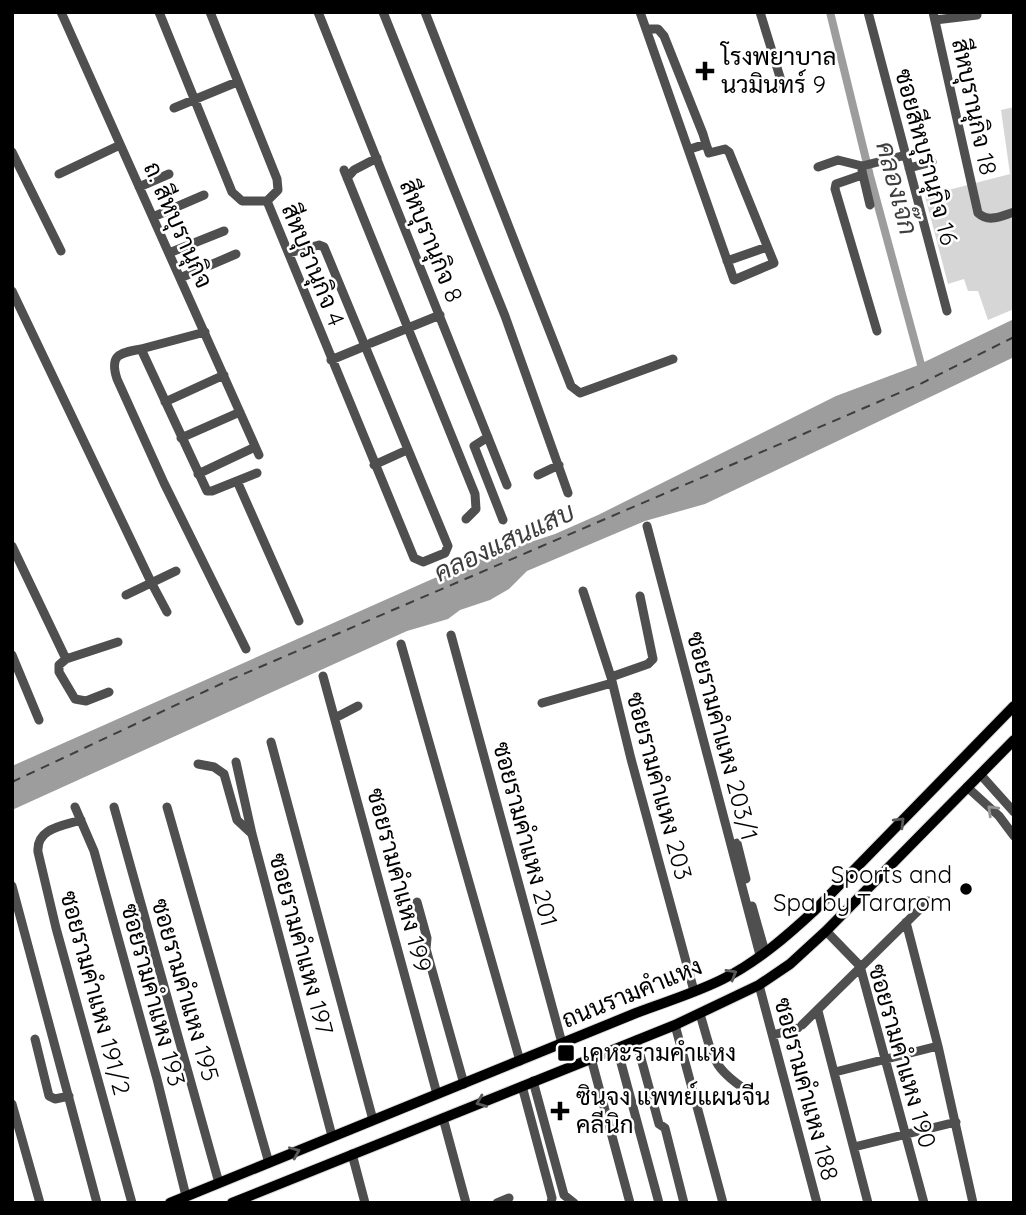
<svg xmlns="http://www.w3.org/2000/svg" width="1026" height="1215" font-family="Quicksand,Sarabun,sans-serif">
<rect width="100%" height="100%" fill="#fff"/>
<!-- green -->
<path fill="#d6d6d6" d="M1014,107V309L988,320L978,291H968L964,279L948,284L925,196L1010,174L1001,110Z"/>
<!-- water -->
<path fill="#9d9d9d" d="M1014,319V357L1010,359L705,504L645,521L527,571L509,589L490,600L460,610L448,619L407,631L12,810V766L430,580L482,558L555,534L598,515L836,396L916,366Z"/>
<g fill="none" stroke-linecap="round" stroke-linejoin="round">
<!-- canal -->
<path stroke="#9d9d9d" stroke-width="8" d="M830,12L870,176L923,372"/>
<!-- ferry -->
<path stroke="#3e3e3e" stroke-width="2" stroke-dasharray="9 7" stroke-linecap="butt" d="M12,782L225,682L920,384L1014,337"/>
<!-- major casing -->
<g stroke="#dbdbdb" stroke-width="12">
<path id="major" d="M170,1203L636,1013C665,1002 695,993 723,979C757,962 787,936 815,910L1014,706
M232,1203L675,1025L759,985L790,964L826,931L1014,740"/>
</g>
<!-- minor -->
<path stroke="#4f4f4f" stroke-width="9" d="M61,12L259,455
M159,12L232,192L242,201H267L414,558L423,562L445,553L448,546L324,247L319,245L289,253
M210,12L277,179L278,190L267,201
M318,12L507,485
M383,12L505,316L568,493
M425,12L571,386L580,393L673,359
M640,12L734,280L774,263L729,152L725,149L709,153L706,144
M760,12L783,87
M868,12L947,311
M933,12L978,213C989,223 1001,216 1014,212
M935,20L977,15
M647,29H658L664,36L703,134L706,144L690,149
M174,108L237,82
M12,152L61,251
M818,167L838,160L862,166L906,155
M909,168L932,162
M344,170L475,494L476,509L466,519
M862,171L870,205
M59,174L120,145
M862,175L836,184L835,189L877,331
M347,178L354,170L377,158
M139,187L169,174
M153,217L204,195
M169,253L224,231
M727,261L767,247
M180,278L236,254
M12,291L151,582L167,612
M205,332L141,349L207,491H212L257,473
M371,343L440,315
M141,349C120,353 109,354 117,379L164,483L246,649
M331,360L365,346
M165,402L224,375
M488,437L474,446L503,520
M181,438L240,412
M374,465L407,450
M198,474L255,447
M538,475L559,465
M237,481L299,621
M647,526L760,955
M12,546L66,659L118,642
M583,591L611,677L631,759L694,991
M126,595L176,571
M451,635L562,1043
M401,644L520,1061
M12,655L39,720
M66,659L59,665V672L75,699L86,701L109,692
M323,676L437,1094
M611,677L648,664L653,659L640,596
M542,703L612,683
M335,718L358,706
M271,742L373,1120
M236,762L252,834L332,1136
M198,764L214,767L224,774L237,820L252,834
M980,774L1014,812
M967,787L999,816L1014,836
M75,807L94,851L157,1079L186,1196
M114,807L219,1183
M167,807L269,1163
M81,820C63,826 36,828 38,852L56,928L132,1203
M737,843L746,879
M12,886L97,1203
M417,902L427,938L426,949L464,1084
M752,906L765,952
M906,922L938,1046L973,1203
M826,931L860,966L924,1203
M759,985L817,1203
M818,1011L868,1203
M700,1014C713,1057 711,1068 751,1093
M675,1025L723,1203
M802,1025L928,901
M773,1035L798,1028
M35,1039L49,1096L55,1099L69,1096
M636,1040L659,1124L665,1128L684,1203
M617,1048L659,1203
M591,1058L630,1203
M835,1072L938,1046
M533,1081L564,1195L574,1203
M522,1086L552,1198L551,1203
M12,1104L40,1203
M443,1118L466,1203
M854,1147L956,1122
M352,1154L365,1203
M497,1203L509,1198"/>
<!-- major -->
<use href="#major" stroke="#000" stroke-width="10"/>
</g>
<!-- one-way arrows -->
<defs><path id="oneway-chevron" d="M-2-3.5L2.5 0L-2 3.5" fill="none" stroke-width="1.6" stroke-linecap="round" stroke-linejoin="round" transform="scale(1.75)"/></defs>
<use stroke="#959595" href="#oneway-chevron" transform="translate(992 810) rotate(-136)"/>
<g stroke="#595959">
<use href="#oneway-chevron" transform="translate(900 822) rotate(-45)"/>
<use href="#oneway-chevron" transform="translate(732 974) rotate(-30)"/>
<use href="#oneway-chevron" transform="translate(481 1102) rotate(158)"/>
<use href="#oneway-chevron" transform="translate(295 1152) rotate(-23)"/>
</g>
<!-- markers -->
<g fill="#000" stroke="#fff" stroke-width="2.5">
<path d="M701.5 60.5h7v7h7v7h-7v7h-7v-7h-7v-7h7z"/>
<circle cx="966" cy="889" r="7"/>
<rect x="557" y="1044" width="18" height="18" rx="3.5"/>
<path d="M556.5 1100.5h7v7h7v7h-7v7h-7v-7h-7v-7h7z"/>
</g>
<g text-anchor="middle" stroke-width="5" stroke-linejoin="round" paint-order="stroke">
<!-- poi labels -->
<g font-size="24" fill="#000" stroke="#fff" text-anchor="start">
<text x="721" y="65">โรงพยาบาล<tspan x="721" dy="28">นวมินทร์ 9</tspan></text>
<text x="952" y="883" text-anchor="end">Sports and<tspan x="952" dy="28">Spa by Tararom</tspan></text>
<text x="582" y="1061">เคหะรามคำแหง</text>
<text x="576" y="1105">ซินจง แพทย์แผนจีน<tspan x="576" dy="28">คลีนิก</tspan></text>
</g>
<!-- street labels -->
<g font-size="24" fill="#000" stroke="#fff">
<text transform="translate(974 107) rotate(78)" y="8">สีหบุรานุกิจ 18</text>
<text transform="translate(926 157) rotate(75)" y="8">ซอยสีหบุรานุกิจ 16</text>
<text transform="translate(178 225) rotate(66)" y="8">ถ. สีหบุรานุกิจ</text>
<text transform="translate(431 241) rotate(68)" y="8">สีหบุรานุกิจ 8</text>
<text transform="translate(313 265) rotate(68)" y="8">สีหบุรานุกิจ 4</text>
<text transform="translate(722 736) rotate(75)" y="8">ซอยรามคำแหง 203/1</text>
<text transform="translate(659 786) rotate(75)" y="8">ซอยรามคำแหง 203</text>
<text transform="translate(525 834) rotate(75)" y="8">ซอยรามคำแหง 201</text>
<text transform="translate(399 880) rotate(75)" y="8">ซอยรามคำแหง 199</text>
<text transform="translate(301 944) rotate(75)" y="8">ซอยรามคำแหง 197</text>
<text transform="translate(185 990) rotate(74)" y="8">ซอยรามคำแหง 195</text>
<text transform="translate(95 993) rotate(75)" y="8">ซอยรามคำแหง 191/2</text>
<text transform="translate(632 993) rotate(-22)" y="8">ถนนรามคำแหง</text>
<text transform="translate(153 995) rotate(75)" y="8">ซอยรามคำแหง 193</text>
<text transform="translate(902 1056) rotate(74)" y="8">ซอยรามคำแหง 190</text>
<text transform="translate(806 1089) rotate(75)" y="8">ซอยรามคำแหง 188</text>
</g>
<!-- water labels -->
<g font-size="26" font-style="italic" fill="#3e3e3e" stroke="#fff">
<text transform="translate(897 188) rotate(75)" y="9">คลองเจ๊ก</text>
<text transform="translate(504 542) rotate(-25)" y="9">คลองแสนแสบ</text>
</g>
</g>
<!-- border -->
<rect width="1026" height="1215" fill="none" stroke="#000000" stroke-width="28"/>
</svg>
